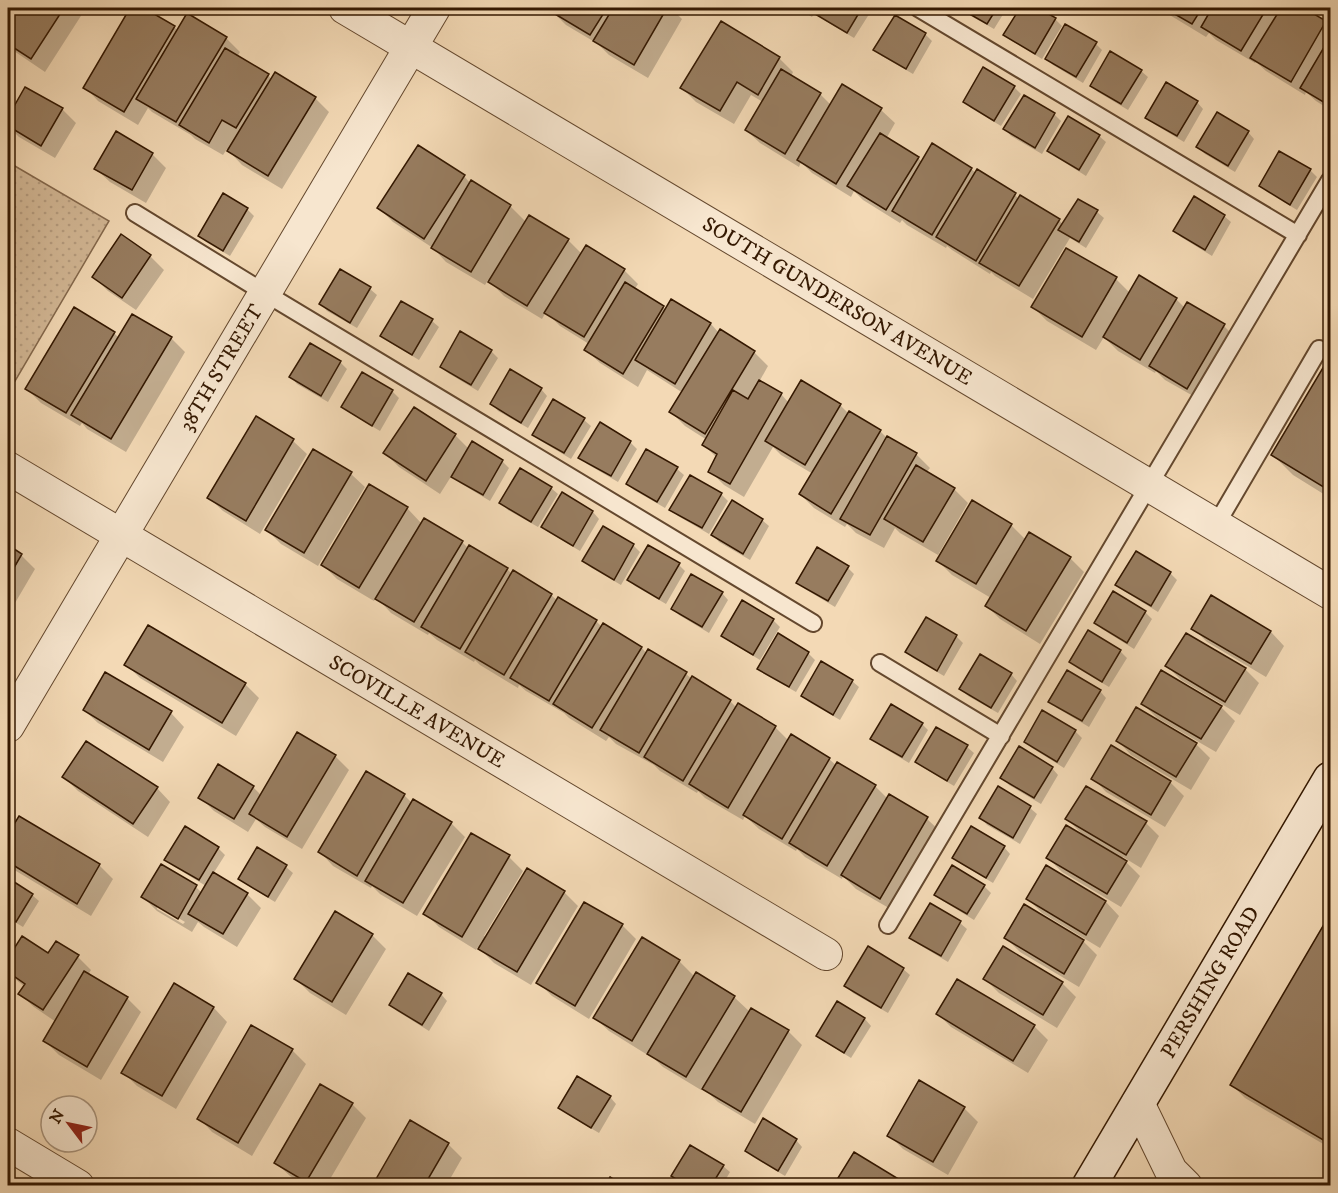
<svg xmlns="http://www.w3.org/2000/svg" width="1338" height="1193" font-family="'IM FELL DW Pica',serif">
<defs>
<pattern id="green-dots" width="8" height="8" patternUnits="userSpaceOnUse" patternTransform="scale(1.5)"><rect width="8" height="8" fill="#d3b896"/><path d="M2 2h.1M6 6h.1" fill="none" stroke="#b69d80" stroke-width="1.8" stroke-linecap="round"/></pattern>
</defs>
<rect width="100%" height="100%" fill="#f3d9b5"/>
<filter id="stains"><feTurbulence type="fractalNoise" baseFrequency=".00333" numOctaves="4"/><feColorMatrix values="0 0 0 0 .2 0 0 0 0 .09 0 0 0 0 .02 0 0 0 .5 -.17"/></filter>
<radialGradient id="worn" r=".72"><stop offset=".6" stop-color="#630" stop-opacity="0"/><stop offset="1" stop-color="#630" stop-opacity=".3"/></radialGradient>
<!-- green -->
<path fill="url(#green-dots)" stroke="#84684c" stroke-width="1.5" d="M8,162L109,221L8,393Z"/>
<!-- shadow -->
<path fill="#0003" fill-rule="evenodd" d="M8,8H86L45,72L8,47Z
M132,8H141L174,27L178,31L226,38L240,52L237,57L268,75L272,80L315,98L329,112L282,189L242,165L227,149L223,155L195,139L191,135L152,112L148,108L138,125L98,101L85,87Z
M551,8H671L682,19L648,78L609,55L598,44L566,25L552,11L554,9Z
M797,8H873L854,38L824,20L815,12L812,17Z
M960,8H1007L994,29L964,12Z
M1021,8H1035L1055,19L1062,26L1042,59L1012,41L1005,34Z
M1161,8H1301L1325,22L1330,27V110L1316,101L1306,92L1305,95L1266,71L1256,62L1255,63L1216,40L1209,33L1206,37L1168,14Z
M721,23L779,58L793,72L791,77L820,94L831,105L843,86L881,110L895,123L886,139L918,158L923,163L971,169L976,173L977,171L1015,195L1019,199L1059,220L1063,225L1097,212L1104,218L1086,248L1070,238L1033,299L995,276L991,272L990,274L952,250L947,246L946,248L907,225L902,220L900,223L863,200L854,191L851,197L812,173L801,162L799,167L760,143L746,130L763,102L751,95L734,124L696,102L682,88Z
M925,34L932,41L913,74L882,56L875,49Z
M1096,44L1102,50L1083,83L1053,65L1047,59Z
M1141,71L1148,77L1128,110L1098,92L1091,86Z
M1014,87L1021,94L1001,126L971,108L965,102Z
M26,89L62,109L76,123L55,158L19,137L8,126V120Z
M1024,97L1054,114L1061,121L1042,154L1011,136L1005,129Z
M1197,102L1203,109L1184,142L1154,124L1147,118Z
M1248,132L1254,139L1235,172L1205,154L1198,147Z
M116,133L152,154L166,168L146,203L110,182L96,169Z
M1099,136L1106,142L1086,176L1056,157L1049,151Z
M1310,170L1317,177L1297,210L1267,192L1261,186Z
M464,176L471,184L510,206L526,222L568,240L582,254L624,270L638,284L634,290L667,310L672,301L711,324L719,333L754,352L768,366L759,382L781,394L789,403L840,405L849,414L880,431L886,437L916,454L930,468L926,473L954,489L968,503L938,555L900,533L895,528L884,548L856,533L847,524L845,527L814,508L800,494L813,474L781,455L773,447L744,497L724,485L710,471L717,458L704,445L707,440L685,426L671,412L683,393L647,370L638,387L600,363L586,350L589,344L560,326L546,312L542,319L504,296L488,280L485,285L446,262L433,248L393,222L379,208Z
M224,195L247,209L254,216L230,256L206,242L199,235Z
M1224,216L1231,222L1212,256L1181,237L1175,231Z
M150,256L164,270L136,310L108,291L94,277Z
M340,271L370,289L377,295L357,328L327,311L321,304Z
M1116,279L1130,293L1176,299L1185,308L1188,304L1224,326L1238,340L1202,401L1165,380L1156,371L1155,373L1118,351L1104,337L1096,350L1047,321L1033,307Z
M432,321L439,327L419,360L389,342L382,336Z
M114,333L119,338H171L185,352L126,452L87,429L82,423L80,426L41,403L27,389Z
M310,345L340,362L347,369L328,402L297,384L291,377Z
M491,351L498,358L478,391L448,373L442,367Z
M1330,359V498L1293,475L1273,455Z
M541,389L547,396L528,428L498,411L492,404Z
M392,391L399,398L380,431L350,413L343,407Z
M554,401L584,420L591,426L571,459L541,441L534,435Z
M415,409L455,435L469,449L472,444L502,461L509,468L490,501L460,483L452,475L440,494L399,467L385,453Z
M293,441L307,454L260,534L223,511L209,498Z
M630,442L637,449L618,482L587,464L580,457Z
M314,451L351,474L365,487L318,566L281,544L267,530Z
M677,469L684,475L665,508L634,490L628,484Z
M551,488L558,494L538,527L508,510L501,503Z
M562,494L593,512L599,519L580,551L550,533L543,527Z
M721,494L728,501L709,534L678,516L671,510Z
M407,508L422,524L462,542L469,549L470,547L508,570L512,574L551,595L558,601L559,599L596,621L602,627L604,625L642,648L647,654L649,651L686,674L692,679L730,701L737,708L738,705L775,727L789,741L829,759L837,766L875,786L888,799L890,797L927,819L941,832L894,911L856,889L843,876L842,879L805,857L797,849L796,851L759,829L745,816L743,820L705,798L698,791L697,793L660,771L654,765L616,744L609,737L606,741L569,718L564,713L526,691L519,685L518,688L480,665L475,660L474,662L437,640L429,633L428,635L391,613L376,597L374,601L337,579L323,565Z
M762,520L769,526L750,560L719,542L713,535Z
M1011,525L1026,540L1070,558L1084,572L1040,644L1000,619L987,606L991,598L952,575L938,561Z
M603,528L633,545L640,552L621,585L590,567L584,560Z
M8,547L21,555L35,569L15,603L8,599Z
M1136,553L1170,573L1177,580L1158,612L1124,591L1117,585Z
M679,565L685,571L666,604L635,586L629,580Z
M848,568L854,574L835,607L805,589L798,583Z
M722,593L728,600L709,633L679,615L673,608Z
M1113,593L1145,612L1152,619L1134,649L1102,629L1096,622Z
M1211,597L1271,632L1284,646L1266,677L1207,642L1193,628Z
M926,619L956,636L963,643L944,676L913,658L906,652Z
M773,620L780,627L760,660L730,642L723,636Z
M1088,632L1120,651L1127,658L1109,687L1077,668L1071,661Z
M778,635L808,653L815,660L796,692L766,675L759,669Z
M126,664L245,684L259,698L236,736L140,678Z
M1167,666L1245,669L1259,683L1240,715L1181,680Z
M1011,674L1017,681L998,713L968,696L961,689Z
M852,681L859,687L840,720L809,702L802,696Z
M1100,691L1106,698L1089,727L1057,708L1050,701Z
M1143,704L1221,707L1235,721L1216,752L1157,718Z
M84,710L171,713L184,727L163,762L98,723Z
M922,724L928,730L909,763L879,745L872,739Z
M936,729L967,747L974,753L954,786L924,768L917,762Z
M1075,731L1082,738L1064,768L1032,748L1026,742Z
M1118,741L1196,744L1210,758L1191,790L1131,755Z
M335,756L349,770L302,849L265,827L256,819L248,832L214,811L200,797L253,787L261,795Z
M1052,768L1058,775L1041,804L1009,785L1002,778Z
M367,773L404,795L412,803L451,823L465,837L417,916L380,894L372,886L371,888L333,866L320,852Z
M64,777L157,788L170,802L148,837L78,791Z
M1093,778L1170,782L1184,796L1165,827L1106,792Z
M1030,808L1037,814L1020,844L987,825L981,818Z
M19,818L100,866L113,879L91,916L11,868L8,865V837Z
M1067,819L1146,823L1159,836L1141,868L1123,857L1122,858L1140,876L1121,907L1062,872L1048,858L1084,836Z
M1004,847L1010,854L993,883L961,864L954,858Z
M218,848L225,855L213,874L247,894L261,908L237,947L204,927L198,922L192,932L157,911L143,897L162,866L196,887L202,893L206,886L173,866L166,860ZM157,905L185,922L183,924L157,909Z
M258,849L286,867L293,873L275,902L247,885L240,878Z
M509,857L523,871L484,936L487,937L564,892L578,906L531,985L494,963L478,947L476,950L439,927L425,913Z
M1046,867L1106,902L1119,916L1100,948L1042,913L1028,899Z
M8,880L32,895L39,901L23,927L8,918Z
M984,886L991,893L974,920L943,901L936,895Z
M930,905L960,923L967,929L948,962L918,944L911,938Z
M1025,906L1083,941L1097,955L1079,987L1020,952L1006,938Z
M1330,917V1148L1245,1098L1231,1084Z
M622,925L636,939L589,1019L552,996L538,982Z
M372,935L386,949L346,1015L310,993L296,979Z
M8,938L16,947L48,955L78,957L91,970L88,975L127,998L141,1012L101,1080L59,1055L45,1041L56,1022L34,1007L20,994L25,987L8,973Z
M1003,948L1062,983L1076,997L1057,1028L999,993L985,979Z
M679,961L695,977L734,997L750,1012L751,1010L788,1031L802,1045L755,1124L718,1102L702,1087L701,1090L663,1067L647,1052L646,1054L609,1031L595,1018Z
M903,969L910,975L888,1013L853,993L846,986Z
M175,985L214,1008L227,1022L176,1109L137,1086L123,1072Z
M441,994L447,1001L429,1031L397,1011L391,1004Z
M837,1003L865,1019L871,1026L851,1058L825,1042L818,1036Z
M938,1014L1034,1026L1048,1040L1028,1073L951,1027Z
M292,1050L306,1064L252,1156L212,1132L199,1118Z
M610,1097L616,1104L599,1133L567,1114L560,1107Z
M352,1104L366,1118L326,1186H305L290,1176L276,1163Z
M964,1108L978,1122L948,1175L903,1149L889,1135Z
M796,1140L802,1147L785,1176L753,1157L746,1150Z
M448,1144L462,1158L446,1186H374Z
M723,1166L730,1172L722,1186H685L673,1176Z"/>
<!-- building -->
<path fill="#977c5f" stroke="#341801" stroke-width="1.5" d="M8,8H64L31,59L8,44Z
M130,8H144L175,26L124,112L83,88Z
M553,8H607L590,35L550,11Z
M613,8H667L634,65L593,41Z
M819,8H862L847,33L815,14Z
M959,8H997L987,24Z
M1020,8H1038L1056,18L1035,54L1003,35Z
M1164,8H1202L1192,24Z
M1212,8H1267L1241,51L1201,27Z
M1281,8H1304L1326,21L1291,82L1250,58Z
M187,13L227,37L176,122L136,99Z
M895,15L926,33L906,69L873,50Z
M721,21L780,57L758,95L737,82L720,111L680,88Z
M1065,24L1097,42L1076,77L1045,59Z
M1330,37V106L1300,88Z
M225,48L269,74L236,128L222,120L209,143L179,125Z
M1110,51L1142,70L1121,104L1090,86Z
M983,67L1015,86L994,121L963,102Z
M781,69L821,93L785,154L745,130Z
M275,72L316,97L268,176L227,151Z
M1166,82L1198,101L1177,136L1145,118Z
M842,84L882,108L836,184L797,160Z
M25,87L63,108L41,146L8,126V117Z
M1024,95L1055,113L1035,148L1003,129Z
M1217,112L1249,131L1228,166L1196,147Z
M1068,116L1100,135L1079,170L1047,151Z
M116,131L153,153L132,190L94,169Z
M880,133L919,157L886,210L847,186Z
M932,143L972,168L932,235L892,211Z
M418,145L465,175L424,239L377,208Z
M1279,151L1311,169L1290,205L1259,186Z
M977,169L1016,193L976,261L936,237Z
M471,180L511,205L471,272L431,248Z
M223,193L248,208L223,251L198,236Z
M1020,195L1060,219L1019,286L979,263Z
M1194,196L1225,215L1205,250L1173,231Z
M1078,199L1098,210L1079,242L1058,230Z
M529,215L569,239L527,306L488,282Z
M121,234L151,255L122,298L92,277Z
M586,245L625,269L584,337L544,313Z
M1066,248L1117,277L1082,337L1031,307Z
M340,269L371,287L350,323L319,304Z
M1139,275L1177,298L1140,360L1103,337Z
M625,282L664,306L623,374L584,350Z
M671,299L711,323L675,384L635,360Z
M401,301L433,319L412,355L380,336Z
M1187,302L1225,324L1187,389L1149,366Z
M74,307L115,332L66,413L25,389Z
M132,314L172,337L111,439L71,415Z
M720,329L755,351L705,434L669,412Z
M460,331L492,350L471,385L440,367Z
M310,343L341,361L321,396L289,377Z
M1330,356V491L1271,455Z
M510,369L542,388L521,423L490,404Z
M362,372L393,390L372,426L341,407Z
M759,380L782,393L730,484L708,472L717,454L702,445L733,390L748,399Z
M801,380L841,404L805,465L765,441Z
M553,399L585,418L564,453L532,435Z
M414,407L456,434L426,481L383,453Z
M849,411L881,430L831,514L799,494Z
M256,416L294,439L246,521L207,498Z
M600,422L631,441L611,476L578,458Z
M887,436L917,453L870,535L840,519Z
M472,441L503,460L483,495L451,477Z
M313,449L352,472L304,553L265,530Z
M646,449L678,467L657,502L626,484Z
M916,465L955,488L923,542L884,519Z
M520,468L552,487L531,522L499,503Z
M690,475L722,493L702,528L669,510Z
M369,484L408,507L359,588L321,565Z
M562,492L593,511L573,546L541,527Z
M732,500L763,519L743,554L711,535Z
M972,500L1012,524L976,584L936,561Z
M424,518L463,541L414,622L375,599Z
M603,526L634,544L614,580L582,561Z
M1029,532L1071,557L1026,631L985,606Z
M8,545L22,554L8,578Z
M469,545L508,568L460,649L421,627Z
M648,545L680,563L659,599L627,580Z
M817,547L849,566L828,601L796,583Z
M1136,551L1171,572L1151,606L1115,585Z
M513,570L552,594L504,675L465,652Z
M691,574L723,592L702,627L671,609Z
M1113,591L1146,611L1127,643L1094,623Z
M1211,595L1271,631L1251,664L1191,629Z
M558,597L597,620L549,701L510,678Z
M742,600L774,619L753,655L721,636Z
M926,617L957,635L937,671L905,652Z
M603,623L642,647L592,728L553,704Z
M148,625L246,683L222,723L124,665Z
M1088,630L1121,650L1102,682L1069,662Z
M778,633L809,652L789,687L757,669Z
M1186,633L1246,668L1225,702L1165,666Z
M648,649L687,672L639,753L600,730Z
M980,654L1012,673L991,708L959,689Z
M821,661L853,680L833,715L801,696Z
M1067,670L1101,690L1082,721L1048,702Z
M1161,670L1222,706L1201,739L1141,704Z
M105,672L172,711L149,750L83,710Z
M692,676L731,700L683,781L644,757Z
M738,703L776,726L728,808L689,784Z
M891,704L923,723L902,757L870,739Z
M1136,707L1197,743L1176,777L1116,741Z
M1042,710L1076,730L1057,762L1024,742Z
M936,727L968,745L947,781L915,762Z
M297,732L336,755L287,837L249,814Z
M791,734L830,758L782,839L743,815Z
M86,741L158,787L133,824L62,777Z
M1111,745L1171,781L1151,815L1091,779Z
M1019,746L1053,767L1034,798L1000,778Z
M837,762L876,785L827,866L789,843Z
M218,764L254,786L234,819L198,798Z
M366,771L405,794L357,876L318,852Z
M998,786L1031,806L1013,838L979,818Z
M1086,786L1147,821L1126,855L1065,819Z
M889,794L928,817L880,899L841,875Z
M413,799L452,822L403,903L365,881Z
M19,816L100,864L77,904L8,862V834Z
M1066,825L1127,861L1107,894L1046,858Z
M185,826L219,847L199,880L164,860Z
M971,826L1005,846L986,878L952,858Z
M471,833L510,855L462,937L423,914Z
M257,847L287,865L268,897L238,879Z
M161,864L197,885L178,919L141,897Z
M952,865L985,885L967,914L934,895Z
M1046,865L1106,901L1086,935L1026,899Z
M527,868L565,891L517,972L478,949Z
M213,872L248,893L223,934L188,914Z
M8,878L33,894L16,922L8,917Z
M584,902L623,924L575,1006L536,983Z
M930,903L961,921L941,956L909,938Z
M1024,904L1084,940L1064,974L1004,938Z
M335,911L373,934L332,1002L294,979Z
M1330,914V1144L1230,1085Z
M22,936L48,953L56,941L79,955L43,1010L18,994L25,984L8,972V958Z
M642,937L680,960L632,1041L593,1018Z
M868,946L904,968L881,1008L844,986Z
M1003,946L1063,982L1043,1015L983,979Z
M84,971L128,997L87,1067L43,1041Z
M696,972L735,996L686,1077L647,1054Z
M408,973L442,993L422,1025L389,1005Z
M957,979L1035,1025L1013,1061L936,1014Z
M174,983L214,1007L162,1096L121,1073Z
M837,1001L865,1018L844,1053L816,1036Z
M751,1008L789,1030L741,1112L702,1089Z
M251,1025L293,1049L238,1143L197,1119Z
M577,1076L611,1096L591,1128L558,1108Z
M919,1080L965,1107L933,1162L887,1136Z
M320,1084L353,1103L306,1182L274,1163Z
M763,1118L797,1139L778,1171L745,1151Z
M410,1120L449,1143L424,1186H372Z
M690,1145L724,1165L711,1186H687L671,1176Z
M854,1152L910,1186H833Z
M610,1177L624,1186H605Z"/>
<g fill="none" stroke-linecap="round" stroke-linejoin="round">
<!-- lane casing -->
<g stroke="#64482e" stroke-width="20">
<path id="lane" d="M918,8L1298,235
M135,213L265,293L813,623
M1216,525L1319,349
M880,663L1001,736
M888,925L1330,180"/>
</g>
<!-- street casing -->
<g stroke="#64482e" stroke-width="34">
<g id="street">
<path id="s1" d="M345,8L1330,593"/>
<path id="s2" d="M8,468L826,954"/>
<path id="s3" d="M8,726L434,8"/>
<path d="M1138,1103L1171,1171L1186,1186"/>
<path d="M8,1144L78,1186"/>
</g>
</g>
<!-- secondary casing -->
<g stroke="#341801" stroke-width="36">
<g id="secondary">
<path id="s4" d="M1089,1186L1330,779"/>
</g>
</g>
<!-- lane -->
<use href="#lane" stroke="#f7e6cf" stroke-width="16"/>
<!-- street -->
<use href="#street" stroke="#f7e6cf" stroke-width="32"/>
<!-- secondary -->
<use href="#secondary" stroke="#f7e6cf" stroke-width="33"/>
</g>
<g text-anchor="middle" stroke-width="5" stroke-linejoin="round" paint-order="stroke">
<!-- street labels -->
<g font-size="21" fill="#341801" stroke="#f7e6cf">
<text dy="7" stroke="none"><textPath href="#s1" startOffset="573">SOUTH GUNDERSON AVENUE</textPath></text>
<text dy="7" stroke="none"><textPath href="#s3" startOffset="417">38TH STREET</textPath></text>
<text dy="7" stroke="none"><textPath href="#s2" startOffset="476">SCOVILLE AVENUE</textPath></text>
<text dy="7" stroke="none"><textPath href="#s4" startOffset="237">PERSHING ROAD</textPath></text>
</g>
</g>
<!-- margin -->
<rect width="1338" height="1193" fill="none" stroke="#f3d9b5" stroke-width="30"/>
<rect x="9" y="9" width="1320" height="1175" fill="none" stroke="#341801" stroke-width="3"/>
<rect x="15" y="15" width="1308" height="1163" fill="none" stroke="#341801" stroke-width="1.5"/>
<!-- north arrow -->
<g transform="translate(69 1124) rotate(302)"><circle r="28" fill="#f7e6cf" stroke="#a9947d" stroke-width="1.5"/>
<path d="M0-4.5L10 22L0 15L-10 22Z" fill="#8f2418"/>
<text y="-9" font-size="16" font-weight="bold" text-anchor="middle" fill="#341801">N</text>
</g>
<rect width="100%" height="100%" filter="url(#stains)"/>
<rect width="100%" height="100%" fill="url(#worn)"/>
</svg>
